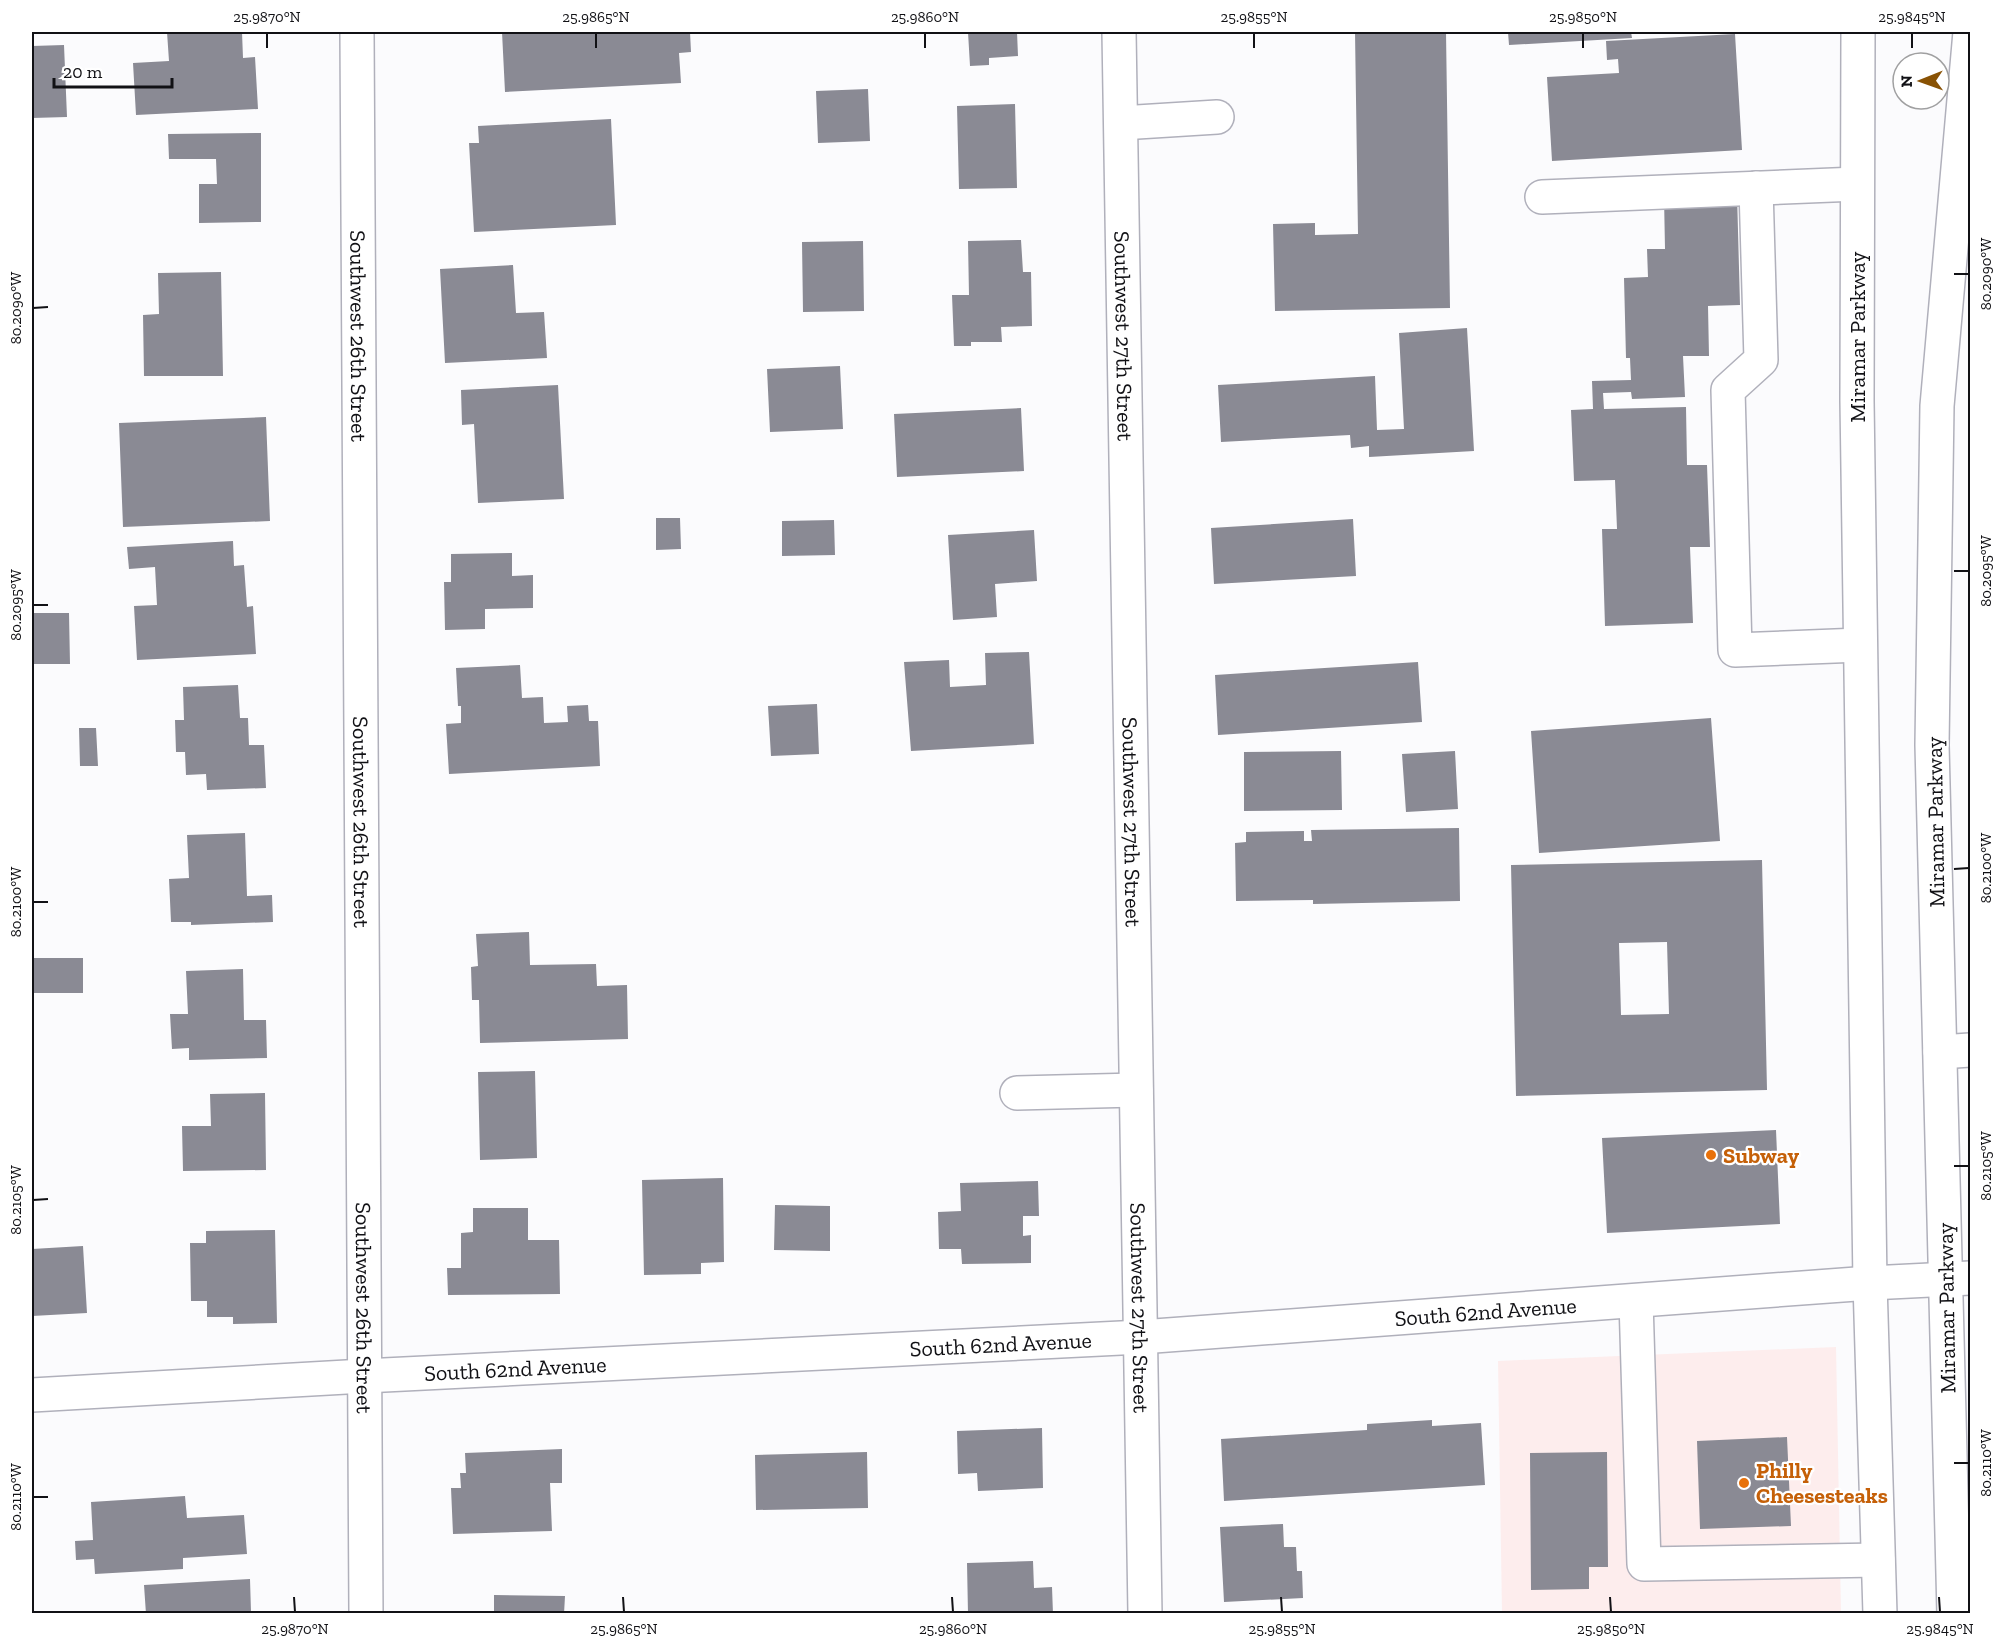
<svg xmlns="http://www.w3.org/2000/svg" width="2002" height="1645" font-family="'Zilla Slab',serif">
<rect width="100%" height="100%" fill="#fbfbfd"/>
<!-- commercial -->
<path fill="#fdeded" d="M1836,1347L1841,1613H1502L1498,1361Z"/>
<!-- building -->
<path fill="#8a8a94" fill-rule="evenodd" d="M167,32H242L243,58L255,57L258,109L136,115L133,63L169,61Z
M502,32H690L691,52L679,53L681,83L505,92Z
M968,32H1017L1018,56L989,58V65L970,66Z
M1355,32H1446L1450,308L1275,311L1273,224L1315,223V235L1358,234Z
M1508,32H1631L1632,38L1509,45Z
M1735,34L1742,150L1552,161L1547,77L1619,73L1618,59L1607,60L1606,41Z
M64,45L67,117L32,118V46Z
M868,89L870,141L818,143L816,91Z
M1015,104L1017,188L959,189L957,106Z
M611,119L616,225L474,232L469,143H479L478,126Z
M261,133V222L199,223V184H217L216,159H169L168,134Z
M1737,194L1740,305L1708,306L1709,356H1683L1685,397L1632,399L1631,392L1603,393L1604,409L1686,407L1687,465H1707L1710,547H1690L1693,623L1605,626L1602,529H1617L1615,480L1574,481L1571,410L1593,409L1592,381L1631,380L1630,358H1626L1624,278L1648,277L1647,249H1665L1664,197Z
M1021,240L1023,272H1031L1032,326L1001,327L1002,342H971V346H954L952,295H969L968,241Z
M863,241L864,311L803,312L802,242Z
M513,265L516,313L544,312L547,358L445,363L440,269Z
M221,272L223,376H144L143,315L159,314L158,273Z
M1467,328L1474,451L1369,457V446L1351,448L1350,435L1221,442L1218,385L1375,376L1377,430L1404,429L1399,333Z
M840,366L843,429L770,432L767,369Z
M558,385L564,499L478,503L474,424L462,425L461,390Z
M1021,408L1024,471L897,477L894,414Z
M266,417L270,521L123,527L119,423Z
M656,518H680L681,549L656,550Z
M1353,519L1356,576L1214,584L1211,528Z
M834,520L835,555L782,556V521Z
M1034,530L1037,581L995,584L997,617L953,620L948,535Z
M233,541L234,566L244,565L247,607L253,606L256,654L137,660L134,606L157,605L155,567L129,569L127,547Z
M512,553V576L533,575V608L485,609V629L445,630L444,582H451V554Z
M32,613H69L70,664H32Z
M1029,652L1034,744L911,751L904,662L949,660L950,687L986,685L985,653Z
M1418,662L1422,722L1218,735L1215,675Z
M520,665L522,698L543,697L544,723L568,722L567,706L588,705L589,721H598L600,766L449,774L446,724L461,723V706H458L456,668Z
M238,685L240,718H248L249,745H264L266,788L207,790L206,774L186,775L185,752H176L175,720H184L183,687Z
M817,704L819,754L771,756L768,706Z
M1711,718L1720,841L1539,853L1531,731Z
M79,728H96L98,766H80Z
M1341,751L1342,810L1244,811V752Z
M1455,751L1458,809L1406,812L1402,754Z
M1459,828L1460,901L1313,904V900L1236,901L1235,843L1246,842V832L1304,831V841H1312L1311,830Z
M245,833L247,896L272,895L273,922L191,925V922H171L169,879L189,878L187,835Z
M1762,860L1767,1090L1516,1096L1511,865ZM1667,942L1669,1014L1621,1015L1619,943Z
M529,932L530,965L596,964L597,986L627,985L628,1039L480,1043L479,1000H472L471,967L478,966L476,934Z
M32,958H83V993H32Z
M243,969L244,1020H266L267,1058L189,1060V1048L172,1049L170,1014H188L186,971Z
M535,1071L537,1158L480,1160L478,1072Z
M265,1093L266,1170L183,1171L182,1126H211L210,1094Z
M1776,1130L1780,1224L1607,1233L1602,1138Z
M723,1178L724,1262L701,1263V1274L644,1275L642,1180Z
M1038,1181L1039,1216H1023V1236L1031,1235V1263L962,1264L961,1249H939L938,1212L961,1211L960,1183Z
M775,1205L830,1206V1251L774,1250Z
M473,1208H528V1240H559L560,1294L448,1295L447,1268H461V1233L473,1232Z
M275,1230L277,1323L233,1324V1317H207V1301H191L190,1243H206V1231Z
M83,1246L87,1313L32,1316V1249Z
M1432,1420V1426L1481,1423L1485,1485L1224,1501L1221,1439L1367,1430V1424Z
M1042,1428L1043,1488L978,1491L977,1473L958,1474L957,1431Z
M1787,1437L1791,1526L1700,1529L1697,1441Z
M562,1449V1483H550L552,1531L453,1534L451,1488H461L460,1473H466L465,1453Z
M867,1452L868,1508L756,1510L755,1455Z
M1607,1452L1608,1567H1589V1589L1531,1590L1530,1453Z
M185,1496L187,1518L244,1515L247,1554L183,1558V1569L95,1574L94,1559L76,1560L75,1541L93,1540L91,1502Z
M1283,1524L1284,1547H1296L1297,1571H1302L1303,1598L1224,1602L1220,1527Z
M1033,1561L1034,1588L1052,1587L1053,1614H968L967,1563Z
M250,1579L251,1612L146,1614L144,1585Z
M494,1595L565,1596L564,1614H494Z"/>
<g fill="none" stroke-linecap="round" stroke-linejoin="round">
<!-- minor casing -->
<g stroke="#b0b0bb" stroke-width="36">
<g id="minor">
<path id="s1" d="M357,32L366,1614"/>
<path id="s2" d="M1119,32L1145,1614"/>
<path d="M1121,123L1217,117"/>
<path d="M1756,188L1761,360L1728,390L1735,650L1860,645"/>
<path d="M1542,197L1857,184"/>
<path d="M1940,1052L1970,1050"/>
<path d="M1017,1093L1136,1090"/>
<path d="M1636,1301L1644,1564L1878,1560"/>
<path id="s3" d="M32,1395L364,1376L1141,1337L1870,1283L1970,1278"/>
</g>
</g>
<!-- major casing -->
<g stroke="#b0b0bb" stroke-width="36">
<path id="major" d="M1858,32L1857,401L1870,1283L1880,1614
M1954,1614L1932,745L1937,406L1970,32"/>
</g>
<!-- minor -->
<use href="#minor" stroke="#fff" stroke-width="33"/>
<!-- major -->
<use href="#major" stroke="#fff" stroke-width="33"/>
</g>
<!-- ticks -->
<path fill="none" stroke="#111115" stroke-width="2" d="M267,33V48M596,33V48M925,33V48M1254,33V48M1583,33V48M1912,33V48M1954,274H1969M33,308L48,307M1954,571H1969M33,605H48M1954,869L1969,868M33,902H48M1954,1166H1969M33,1200L48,1199M1954,1463H1969M33,1497H48M294,1597L295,1612M623,1597L624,1612M952,1597L953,1612M1281,1597L1282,1612M1610,1597L1611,1612M1939,1597L1940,1612"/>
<!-- markers -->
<g fill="#e8710a" stroke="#fff" stroke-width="2">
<circle cx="1711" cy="1155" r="6"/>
<circle cx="1744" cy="1483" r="6"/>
</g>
<g text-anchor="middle" stroke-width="4.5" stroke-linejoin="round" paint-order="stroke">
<!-- street labels -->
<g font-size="22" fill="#111115" stroke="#fff">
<text dy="8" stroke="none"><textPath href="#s1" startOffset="304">Southwest 26th Street</textPath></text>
<text dy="8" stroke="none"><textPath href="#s2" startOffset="304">Southwest 27th Street</textPath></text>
<text transform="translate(1857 337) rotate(-90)" y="8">Miramar Parkway</text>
<text dy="8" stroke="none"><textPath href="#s1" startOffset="790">Southwest 26th Street</textPath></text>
<text dy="8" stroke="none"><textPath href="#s2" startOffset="790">Southwest 27th Street</textPath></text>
<text transform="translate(1935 822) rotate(-91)" y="8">Miramar Parkway</text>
<text dy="8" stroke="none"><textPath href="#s1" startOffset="1276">Southwest 26th Street</textPath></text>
<text dy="8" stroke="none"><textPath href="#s2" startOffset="1276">Southwest 27th Street</textPath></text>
<text transform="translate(1946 1308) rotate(-91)" y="8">Miramar Parkway</text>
<text dy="8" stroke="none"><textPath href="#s3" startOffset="1456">South 62nd Avenue</textPath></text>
<text dy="8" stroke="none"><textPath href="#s3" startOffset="970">South 62nd Avenue</textPath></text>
<text dy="8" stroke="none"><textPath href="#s3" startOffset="484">South 62nd Avenue</textPath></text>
</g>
<!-- food labels -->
<g font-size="22" font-weight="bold" fill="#c56008" stroke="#fff" text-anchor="start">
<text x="1723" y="1163">Subway</text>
<text x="1756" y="1478">Philly<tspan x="1756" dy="25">Cheesesteaks</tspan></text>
</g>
</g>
<!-- border -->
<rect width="2002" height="1645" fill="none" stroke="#ffffff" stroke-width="66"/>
<!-- north arrow -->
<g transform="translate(1921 81) rotate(269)"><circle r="28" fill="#ffffff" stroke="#a0a0a1" stroke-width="1.5"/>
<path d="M0-4.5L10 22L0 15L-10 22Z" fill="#895204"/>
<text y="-9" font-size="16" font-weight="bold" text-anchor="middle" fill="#111115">N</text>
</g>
<!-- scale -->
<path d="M54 78v9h118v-9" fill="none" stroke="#111115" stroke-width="3"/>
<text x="63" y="78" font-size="18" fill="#111115" stroke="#ffffff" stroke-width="4.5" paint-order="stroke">20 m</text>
<rect x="33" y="33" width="1936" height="1579" fill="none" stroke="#111115" stroke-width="2"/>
<g font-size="15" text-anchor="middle" fill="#111115">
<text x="267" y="22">25.9870°N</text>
<text x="596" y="22">25.9865°N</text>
<text x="925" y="22">25.9860°N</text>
<text x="1254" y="22">25.9855°N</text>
<text x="1583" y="22">25.9850°N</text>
<text x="1912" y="22">25.9845°N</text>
<text transform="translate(1986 274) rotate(-90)" y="5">80.2090°W</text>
<text transform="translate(16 308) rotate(-90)" y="5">80.2090°W</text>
<text transform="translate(1986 571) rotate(-90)" y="5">80.2095°W</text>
<text transform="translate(16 605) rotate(-90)" y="5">80.2095°W</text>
<text transform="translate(1986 868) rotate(-90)" y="5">80.2100°W</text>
<text transform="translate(16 902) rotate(-90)" y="5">80.2100°W</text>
<text transform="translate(1986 1166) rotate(-90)" y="5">80.2105°W</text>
<text transform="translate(16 1200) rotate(-90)" y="5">80.2105°W</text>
<text transform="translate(1986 1463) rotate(-90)" y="5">80.2110°W</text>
<text transform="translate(16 1497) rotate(-90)" y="5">80.2110°W</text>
<text x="295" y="1634">25.9870°N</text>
<text x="624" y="1634">25.9865°N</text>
<text x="953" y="1634">25.9860°N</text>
<text x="1282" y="1634">25.9855°N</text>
<text x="1611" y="1634">25.9850°N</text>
<text x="1940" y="1634">25.9845°N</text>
</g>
</svg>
